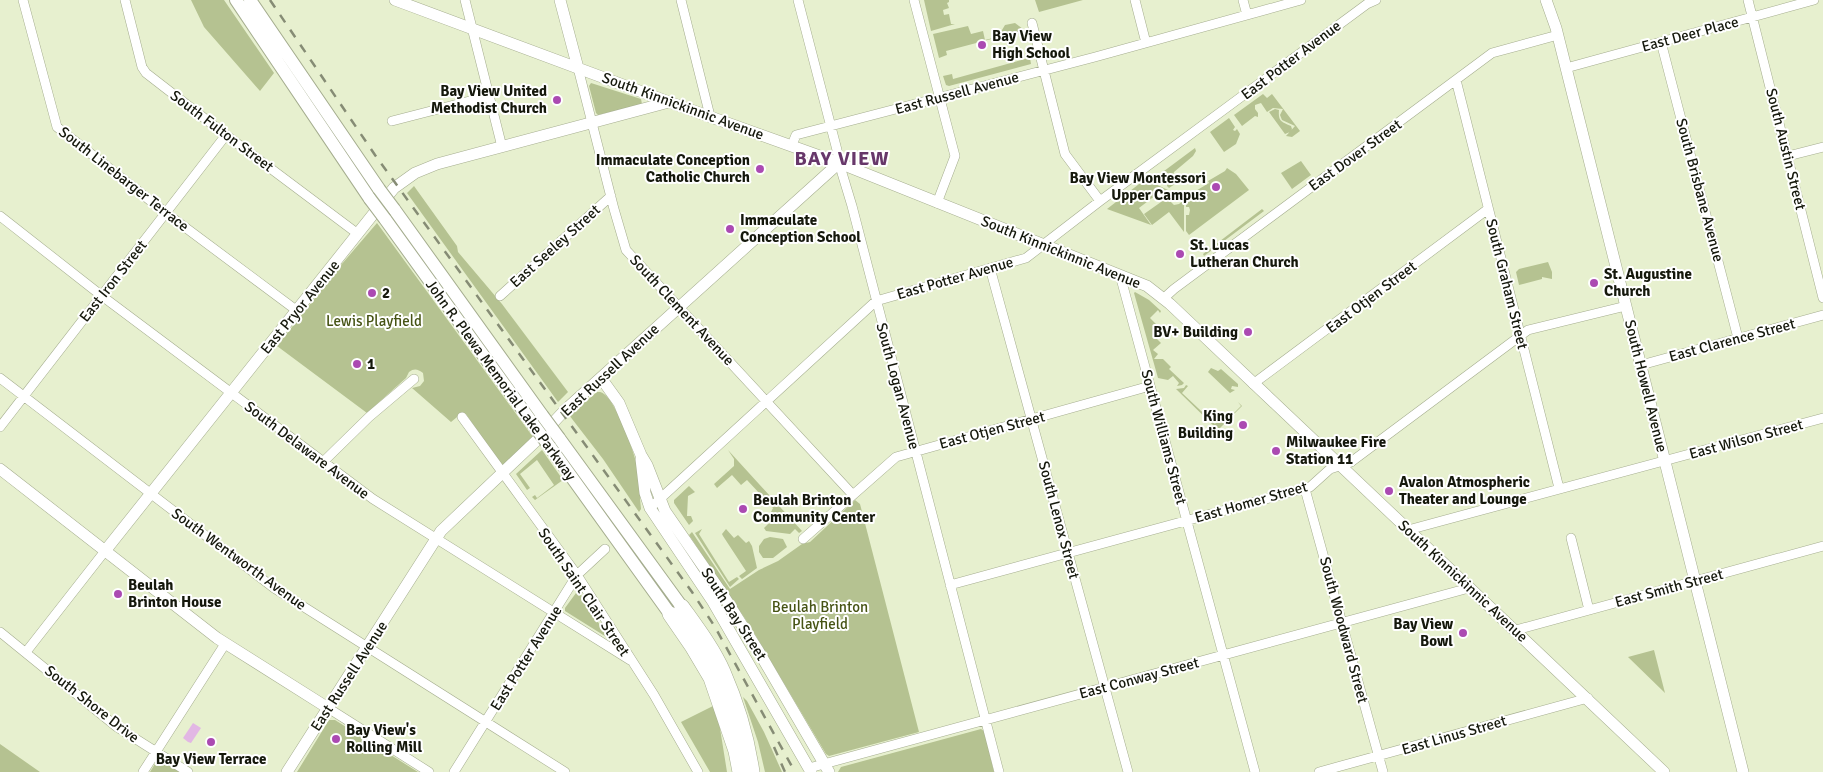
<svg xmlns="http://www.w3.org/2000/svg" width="1823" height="772" font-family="Signika,sans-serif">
<rect width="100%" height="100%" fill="#e7f0cf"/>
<!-- green -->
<path fill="#b5c291" d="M191,0H224L274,73L260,91L204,27Z
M924,0H949V2L947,3L949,8L943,10L944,15L949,14L951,24H955L931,31Z
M1035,0H1083L1039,12Z
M1015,23L1023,29L1026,40L1021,42L1018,32L946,51L947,55L939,58L933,34L968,26L971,34L983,31L985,40L997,37L996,32L1002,30L1005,25Z
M1029,52L1031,64L949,86L946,85L943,76L952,74L953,79L1025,59L1026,53Z
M591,83L641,99L642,104L598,115L596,113L589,86Z
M1263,94L1267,98L1272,94L1300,131L1292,137L1286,136L1295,126L1282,120L1280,115L1283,109L1273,108L1267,112L1261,103L1255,105V109L1258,113V117L1255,116L1242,126L1234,115Z
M1275,109L1279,110C1278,121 1281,122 1291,126L1292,129L1290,132L1285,134L1269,112Z
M1229,118L1235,127L1233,130L1235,131L1237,129L1240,134L1236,144L1224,152L1210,132Z
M1195,148L1196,151L1193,156L1174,172L1173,175L1178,182L1169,188L1167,186V182L1164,178H1160L1156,181L1152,180Z
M1301,161L1311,175L1292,189L1281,173Z
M1227,168L1236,174L1249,190L1189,235L1186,231V215H1189L1190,210L1189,207H1186V200L1189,198V195L1209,183L1208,181L1225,171Z
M1148,177L1151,182L1168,190L1161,195H1156L1139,208L1151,225L1107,209Z
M414,186L457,246L458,252L502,304L568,392L558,402L407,193Z
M1164,195L1174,205L1179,204L1184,200V232L1169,212L1152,225L1144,214L1161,202L1160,200Z
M1262,209L1264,211L1204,256L1203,254Z
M377,223L533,437L502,466L466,414L462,413L451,422L412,388L420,386L424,381L423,373C418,369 414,368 409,372L406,378L367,413L277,346L341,265Z
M1548,262L1552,272V279L1542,277V279L1519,285L1516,272L1519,269Z
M1135,292L1149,300L1161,311L1160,313L1158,310L1150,318L1160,328L1153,335L1161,343L1153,350L1158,354L1154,359H1163L1171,367L1169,369L1184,383L1182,385L1177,386L1179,383L1173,376L1168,380L1158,378L1134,293Z
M1211,368L1218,371L1221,369L1238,384V387L1232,386L1231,389L1235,390L1230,393L1208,372Z
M1186,385L1188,386L1182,393L1215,424L1219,419L1224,423L1241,406L1238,402L1242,406L1218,430L1176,389L1184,388Z
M597,392C601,392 601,392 604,394C616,402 634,451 637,466C639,476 640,487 641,497L640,498L641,509L639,512L603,459L569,415Z
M542,450L563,480L535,500L532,497L535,495L537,498L554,485L537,460L520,474L530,488L527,490L516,474Z
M728,450L802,531L799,533L795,529L790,534L766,531L764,528L774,518L770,514L773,508L747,480L741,485L732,475L717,488L714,484L734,466V459Z
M689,486L695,492L688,496L687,516H691L693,521L689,525L674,503V500Z
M855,500L860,504L919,732L829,756L826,754L750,626L689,535L692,532L730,589L759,570L778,561L802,544L810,542Z
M702,529L699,534L729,582L737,577L739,579L730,587L695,533Z
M726,529L734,538L738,535L746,543L749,541L752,546L757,568L742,579L739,576L746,571L723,536L722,534Z
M770,537L783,539L787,547L773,558H763L759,552V546L764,539Z
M576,593L581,595L608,638L565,611V608Z
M1654,650L1665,693L1628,657Z
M743,697L747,701L764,732L782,772H765L758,742Z
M713,706L719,722L727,772H710L681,722Z
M329,720H335L418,772H297Z
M981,729L984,731L994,772H838L841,767Z
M0,744L40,772H0Z
M160,761H162L180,772H150L156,762Z"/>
<!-- water -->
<path fill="#e2b7e4" d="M193,723L201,728L191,743L188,742L183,738Z"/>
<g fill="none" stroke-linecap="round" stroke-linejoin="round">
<!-- street casing -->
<g stroke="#a5ad8f" stroke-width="10">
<path id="street" d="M23,0L57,127L166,213L296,310
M125,0L142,67L146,73L226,135L358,234
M465,0L502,147
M681,0L710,116
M798,0L837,150L839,163L852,206L999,772
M914,0L955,156L937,203
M1135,0L1146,43
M1243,0L1247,15
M1748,0L1823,298
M1032,23L1065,154L1100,201
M1661,42L1738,338
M578,68L614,209L626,250L853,495
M1566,68L1814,0
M1456,80L1559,488
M392,121L489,96
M792,145L796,135L1095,57L1301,0
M1788,156L1823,147
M0,216L102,296L373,499L630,660
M990,268L1128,772
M1120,275L1255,772
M500,296L611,196
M1163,299L1174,289L1492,53L1558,35
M1641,365L1823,315
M0,378L274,588L565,772
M1253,384L1488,209
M462,417L577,575L654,695L698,772
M0,427L226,135
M323,462L369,417L414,379
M1305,489L1383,772
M650,508L876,301L1026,258L1100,201L1367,4L1376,0
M1408,530L1823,418
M1571,538L1589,610
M803,539L896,457L1150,386
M950,585L1310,487L1330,469L1351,462L1528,330L1626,306
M1516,630L1823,546
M0,632L117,727L188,772
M26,652L105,551
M328,708L429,772
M809,768L1469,588
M143,772L225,644
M454,772L577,575L605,549
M1319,772L1588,698"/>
</g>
<!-- secondary casing -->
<g stroke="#a5ad8f" stroke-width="12">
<path id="secondary" d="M395,0L669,102L839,163L1147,286L1170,304L1664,772
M560,0L578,68
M1546,0L1556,28L1743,772
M601,378L619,403L641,455L647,465L665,511L723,595L759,652L829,772
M641,459L645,493L650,508L713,602L811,772
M0,469L217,638L328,708
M105,551L394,188L415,173L437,164L669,102
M287,772L441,531L536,441L565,410L839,163"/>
</g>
<!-- primary casing -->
<g stroke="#a5ad8f" stroke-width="14">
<path id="primary" d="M236,0L370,199
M250,0L379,189
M394,209L542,415
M385,219L533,424
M559,438L682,607
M550,447L670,614"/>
</g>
<!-- highway casing -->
<g stroke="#a5ad8f" stroke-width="16">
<path id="highway" d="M682,607C697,628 713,649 723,672C737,704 747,738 752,772
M670,614L692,646L711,678L736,751L740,772"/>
</g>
<!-- street -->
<use href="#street" stroke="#fff" stroke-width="9"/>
<!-- secondary -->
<use href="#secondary" stroke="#fff" stroke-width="11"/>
<!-- primary -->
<use href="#primary" stroke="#fff" stroke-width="12"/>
<!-- highway -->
<use href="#highway" stroke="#fff" stroke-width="15"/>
<!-- rail -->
<path stroke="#868c75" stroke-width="2.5" stroke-dasharray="9 9" stroke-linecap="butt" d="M270,0L375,155L692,592L715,627L795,772
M774,747L785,772"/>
<!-- primary-bridge casing -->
<g stroke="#a5ad8f" stroke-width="14" stroke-linecap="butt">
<path id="primary-bridge" d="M379,189L394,209
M370,199L385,219
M542,415L559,438
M533,424L550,447"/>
</g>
<!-- primary-bridge -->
<use href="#primary-bridge" stroke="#fff" stroke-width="12"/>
</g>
<!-- markers -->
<g fill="#ab4ab2" stroke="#fff" stroke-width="2">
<circle cx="982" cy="45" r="5"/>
<circle cx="557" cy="100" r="5"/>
<circle cx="760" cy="169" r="5"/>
<circle cx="1216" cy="187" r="5"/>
<circle cx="730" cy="229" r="5"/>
<circle cx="1180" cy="254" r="5"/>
<circle cx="1594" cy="283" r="5"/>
<circle cx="372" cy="293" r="5"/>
<circle cx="1248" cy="332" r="5"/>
<circle cx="357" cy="364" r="5"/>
<circle cx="1243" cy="425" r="5"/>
<circle cx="1276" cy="451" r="5"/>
<circle cx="1389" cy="491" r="5"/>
<circle cx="743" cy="509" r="5"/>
<circle cx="118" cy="594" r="5"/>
<circle cx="1463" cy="633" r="5"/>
<circle cx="336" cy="739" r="5"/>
<circle cx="211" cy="742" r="5"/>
</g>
<g text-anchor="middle" stroke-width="4" stroke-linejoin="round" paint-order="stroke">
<!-- street labels -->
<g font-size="15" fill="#15180c" stroke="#fff">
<text transform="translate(1690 34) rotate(-15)" y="5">East Deer Place</text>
<text transform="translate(1291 60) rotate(-37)" y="5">East Potter Avenue</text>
<text transform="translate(957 93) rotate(-15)" y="5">East Russell Avenue</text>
<text transform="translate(683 106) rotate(20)" y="5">South Kinnickinnic Avenue</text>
<text transform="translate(222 131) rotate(37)" y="5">South Fulton Street</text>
<text transform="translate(1786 149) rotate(76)" y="5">South Austin Street</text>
<text transform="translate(1355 155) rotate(-36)" y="5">East Dover Street</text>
<text transform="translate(124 179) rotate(38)" y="5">South Linebarger Terrace</text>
<text transform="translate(1700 190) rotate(75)" y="5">South Brisbane Avenue</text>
<text transform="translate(555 246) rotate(-42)" y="5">East Seeley Street</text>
<text transform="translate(1061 252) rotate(22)" y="5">South Kinnickinnic Avenue</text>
<text transform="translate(955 278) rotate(-16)" y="5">East Potter Avenue</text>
<text transform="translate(113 281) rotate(-52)" y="5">East Iron Street</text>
<text transform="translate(1507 284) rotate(76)" y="5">South Graham Street</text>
<text transform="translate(1371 297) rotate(-37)" y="5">East Otjen Street</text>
<text transform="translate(300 307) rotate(-51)" y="5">East Pryor Avenue</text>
<text transform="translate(682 310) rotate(47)" y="5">South Clement Avenue</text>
<text transform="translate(1732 340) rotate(-15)" y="5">East Clarence Street</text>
<text transform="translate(610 370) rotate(-43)" y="5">East Russell Avenue</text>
<text transform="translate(501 380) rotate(54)" y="5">John R. Plewa Memorial Lake Parkway</text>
<text transform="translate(898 386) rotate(75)" y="5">South Logan Avenue</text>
<text transform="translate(1646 386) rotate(76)" y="5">South Howell Avenue</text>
<text transform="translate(992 430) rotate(-15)" y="5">East Otjen Street</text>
<text transform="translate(1164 437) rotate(75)" y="5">South Williams Street</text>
<text transform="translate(1746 439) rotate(-15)" y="5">East Wilson Street</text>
<text transform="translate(307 450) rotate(37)" y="5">South Delaware Avenue</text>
<text transform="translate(1251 502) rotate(-16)" y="5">East Homer Street</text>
<text transform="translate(1059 520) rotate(75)" y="5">South Lenox Street</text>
<text transform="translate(239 559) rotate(36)" y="5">South Wentworth Avenue</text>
<text transform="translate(1463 581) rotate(43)" y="5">South Kinnickinnic Avenue</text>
<text transform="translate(1669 588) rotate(-15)" y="5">East Smith Street</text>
<text transform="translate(584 592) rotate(56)" y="5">South Saint Clair Street</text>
<text transform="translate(734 614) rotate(57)" y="5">South Bay Street</text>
<text transform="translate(1344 630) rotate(75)" y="5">South Woodward Street</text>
<text transform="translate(526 658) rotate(-58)" y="5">East Potter Avenue</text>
<text transform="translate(349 676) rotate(-57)" y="5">East Russell Avenue</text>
<text transform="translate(1139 678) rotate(-15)" y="5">East Conway Street</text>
<text transform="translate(92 704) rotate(38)" y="5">South Shore Drive</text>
<text transform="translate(1454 735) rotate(-16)" y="5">East Linus Street</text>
</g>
<!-- poi labels -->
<g font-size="15" font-weight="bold" fill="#15180c" stroke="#fff" text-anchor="start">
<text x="992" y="41">Bay View<tspan x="992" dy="17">High School</tspan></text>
<text x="547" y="96" text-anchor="end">Bay View United<tspan x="547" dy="17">Methodist Church</tspan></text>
<text x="750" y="165" text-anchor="end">Immaculate Conception<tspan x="750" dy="17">Catholic Church</tspan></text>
<text x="1206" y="183" text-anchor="end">Bay View Montessori<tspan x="1206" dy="17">Upper Campus</tspan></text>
<text x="740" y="225">Immaculate<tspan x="740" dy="17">Conception School</tspan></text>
<text x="1190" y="250">St. Lucas<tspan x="1190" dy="17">Lutheran Church</tspan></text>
<text x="1604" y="279">St. Augustine<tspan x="1604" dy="17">Church</tspan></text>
<text x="382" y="298">2</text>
<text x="1238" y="337" text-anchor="end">BV+ Building</text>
<text x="367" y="369">1</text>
<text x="1233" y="421" text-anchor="end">King<tspan x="1233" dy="17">Building</tspan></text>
<text x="1286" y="447">Milwaukee Fire<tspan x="1286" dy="17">Station 11</tspan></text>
<text x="1399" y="487">Avalon Atmospheric<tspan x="1399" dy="17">Theater and Lounge</tspan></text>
<text x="753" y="505">Beulah Brinton<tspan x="753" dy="17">Community Center</tspan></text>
<text x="128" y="590">Beulah<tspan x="128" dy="17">Brinton House</tspan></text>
<text x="1453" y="629" text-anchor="end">Bay View<tspan x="1453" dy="17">Bowl</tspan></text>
<text x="346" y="735">Bay View's<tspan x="346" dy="17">Rolling Mill</tspan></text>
<text x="211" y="764" text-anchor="middle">Bay View Terrace</text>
</g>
<!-- park labels -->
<g font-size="15" fill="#465314" stroke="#fff">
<text x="374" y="326">Lewis Playfield</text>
<text x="820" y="612">Beulah Brinton<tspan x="820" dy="17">Playfield</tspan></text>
</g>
<!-- district labels -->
<g font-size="20" font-weight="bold" letter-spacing="1" fill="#67376a" stroke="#fff">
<text x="842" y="165">BAY VIEW</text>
</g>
</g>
</svg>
